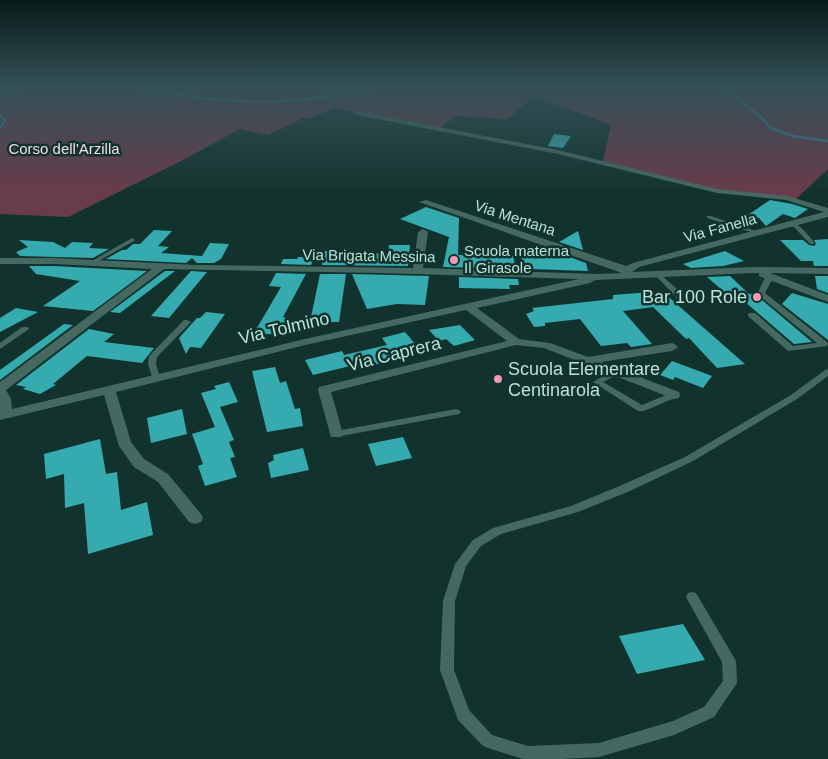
<svg xmlns="http://www.w3.org/2000/svg" width="828" height="759" font-family="Helvetica,sans-serif">
<rect width="100%" height="100%" fill="#12332d"/>
<!-- green -->
<path fill="#683c4b" d="M0,86H828V169L796,199L726,192L603,161L611,125L534,96L508,119L455,116L440,128L335,108L308,119L303,118L268,135L240,129L181,161L68,217L0,214Z"/>
<g fill="none" stroke-linecap="round" stroke-linejoin="round">
<!-- stream -->
<path stroke="#36829b" stroke-width="2.5" d="M137,86C218,106 296,108 377,86
M516,86H530
M721,86L762,118L770,128L793,136L828,141
M0,96L24,86
M0,116L5,120L0,128"/>
</g>
<!-- building -->
<path fill="#35abaf" d="M554,134L571,136L563,148L548,146Z
M770,200L792,204L808,209L795,218L783,214L766,226L759,218L748,215Z
M426,207L459,218L458,255L513,256L516,269L443,267L449,237L400,219Z
M154,230L172,231L158,246L169,247L161,253L202,256L210,243L229,244L221,259L214,263H197L192,258L186,263L106,259L122,250H126L133,244H140Z
M578,231L583,250L559,242Z
M828,239V266H814L813,261H801L780,240H803L809,245L814,246L816,244L814,240Z
M19,240L53,242L65,248L72,242L93,243L89,248L109,249L93,258L20,256L16,252L28,247Z
M389,245H410L408,266L322,265L325,251L388,254Z
M548,249L586,263L588,271L530,269L519,256H543L539,254Z
M725,251L744,261L723,266L691,268L683,264Z
M298,257H315L311,265L281,264L283,259H297Z
M29,266H54L147,271L93,311L43,306L80,281L36,274Z
M165,271H175L120,313L110,312Z
M191,271L207,272L169,318L151,316Z
M276,273L306,274L283,317L290,319L282,335L254,333L281,287L269,286Z
M320,274H346L339,322H310Z
M352,274L429,276L425,305L397,304L367,309Z
M730,276L749,294H755L812,342L794,344L737,295L729,296L707,277Z
M815,276H828V293L817,289Z
M459,277L518,279L519,285H509L510,289L459,288Z
M651,292L655,295L664,293L745,364L717,368L689,338L686,339L653,307L623,311L652,344L631,347L627,343L601,346L580,319L545,323V326L534,327L526,314L534,311L532,308L613,299V295Z
M792,293L828,304V340L782,304Z
M16,308L38,312L0,332V318Z
M206,312L225,314L201,348L190,347L186,354L179,338L197,318H200Z
M64,324L73,325L0,380V370Z
M460,325L475,340L454,346L446,339L439,341L429,330Z
M89,329L114,334L104,342L154,348L142,363L87,356L53,384L56,385L40,394L23,389L26,387L16,385Z
M405,332L416,345L397,350L403,357L374,365L371,361L313,375L305,360L342,351L344,355L387,345L382,338Z
M672,361L712,376L703,388L675,377L673,380L660,375Z
M275,367L280,383L286,381L295,409L300,408L303,426L267,432L252,371Z
M229,382L238,402L220,407L234,440L229,442L235,457L230,458L237,477L205,486L198,466L203,464L192,434L215,427L201,393L216,389L214,386Z
M182,409L187,434L151,443L147,418Z
M403,437L412,458L376,466L368,444Z
M100,439L106,474L117,472L121,510L147,502L153,535L88,554L84,503L65,508L64,474L46,479L44,454Z
M303,448L309,470L271,478L268,463L274,460L273,455Z
M683,624L705,660L637,674L619,636Z"/>
<g fill="none" stroke-linecap="round" stroke-linejoin="round">
<!-- lane -->
<path fill="#456961" fill-rule="evenodd" d="M707,216H711L762,233L757,234L707,218Z
M790,223C800,223 807,234 814,242V244H810L795,228L790,225Z
M132,238L135,240L134,241L95,263H91L90,262Z
M659,274L661,275L685,296V300H679L657,277V275Z
M770,274L774,276L765,293L827,342L828,344L827,346L788,351L749,317L748,315L749,313H755L793,346L817,343L757,294L766,276Z
M184,320H187L191,322L157,357L156,364L160,378L156,381L153,380L148,364L149,356Z
M22,327H28L29,329L0,349V343Z
M615,369L619,372L618,374L603,382L642,405L671,393H677L679,395L677,397L644,411H638L593,382Z
M828,369V376L797,399L693,461L630,491L578,512L501,534L481,546L466,566L455,601L454,670L469,710L492,735L528,746L599,743L673,721L704,707L723,681L722,662L686,597L688,593L692,592L696,593L736,661L737,683L714,717L674,735L599,757L563,759H523L488,748L483,746L458,720L440,670L443,601L455,564L473,540L493,528L571,506L622,485L685,457L791,395L825,370Z
M456,409L459,410L461,412L459,414L336,437L333,436L331,434L333,432L336,431Z"/>
<!-- street -->
<path fill="#456961" fill-rule="evenodd" d="M354,111L558,150L717,189L787,196L828,208V217L639,267L632,272L754,267L828,268V274L770,273L828,295V302L759,276V273H754L595,280L590,283L477,308L519,339L550,343L588,357L672,343L676,345L678,347L672,351L601,362L679,392L680,395L679,398L674,399L544,348L516,345L331,392L343,434L341,437H331L318,390L319,387L507,341L466,310L305,345L116,392L131,442L144,459L168,474L201,514L203,518L201,522L195,524L189,522L158,482L134,467L119,446L104,395L0,420V382L152,269L54,264H0V258H54L196,265L413,268L418,232L423,229L428,232L423,268L597,274L622,273L419,202L426,200L626,266L633,263L824,212L786,200L717,193L558,154L352,114ZM164,269L381,273L579,279L305,339L12,409L11,399L6,390Z"/>
</g>
<!-- sky -->
<linearGradient id="sky" x2="0" y2="1"><stop stop-color="#0a1c19"/><stop offset="0.45" stop-color="#335057"/><stop offset="1" stop-color="#335057" stop-opacity="0"/></linearGradient>
<rect width="828" height="192" fill="url(#sky)"/>
<!-- markers -->
<g fill="#f09ab6" stroke="#12332d" stroke-width="2">
<circle cx="454" cy="260" r="5"/>
<circle cx="757" cy="297" r="5"/>
<circle cx="498" cy="379" r="5"/>
</g>
<g text-anchor="middle" stroke-width="5" stroke-linejoin="round" paint-order="stroke">
<!-- far-park labels -->
<g font-size="15" fill="#f2dce2" stroke="#12332d">
<text x="64" y="154">Corso dell'Arzilla</text>
</g>
<!-- far-street labels -->
<g font-size="15" fill="#b4e3d7" stroke="#12332d">
<text transform="translate(515 218) rotate(18)" y="5">Via Mentana</text>
<text transform="translate(720 228) rotate(-15)" y="5">Via Fanella</text>
<text transform="translate(369 256) rotate(1)" y="5">Via Brigata Messina</text>
</g>
<!-- far-poi labels -->
<g font-size="15" fill="#b4e3d7" stroke="#12332d" text-anchor="start">
<text x="464" y="256">Scuola materna<tspan x="464" dy="17">Il Girasole</tspan></text>
</g>
<!-- poi labels -->
<g font-size="18" fill="#b4e3d7" stroke="#12332d" text-anchor="end">
<text x="747" y="303">Bar 100 Role</text>
<text x="508" y="375" text-anchor="start">Scuola Elementare<tspan x="508" dy="21">Centinarola</tspan></text>
</g>
<!-- street labels -->
<g font-size="18" fill="#b4e3d7" stroke="#12332d">
<text transform="translate(284 328) rotate(-13)" y="6">Via Tolmino</text>
<text transform="translate(394 354) rotate(-14)" y="6">Via Caprera</text>
</g>
</g>
</svg>
